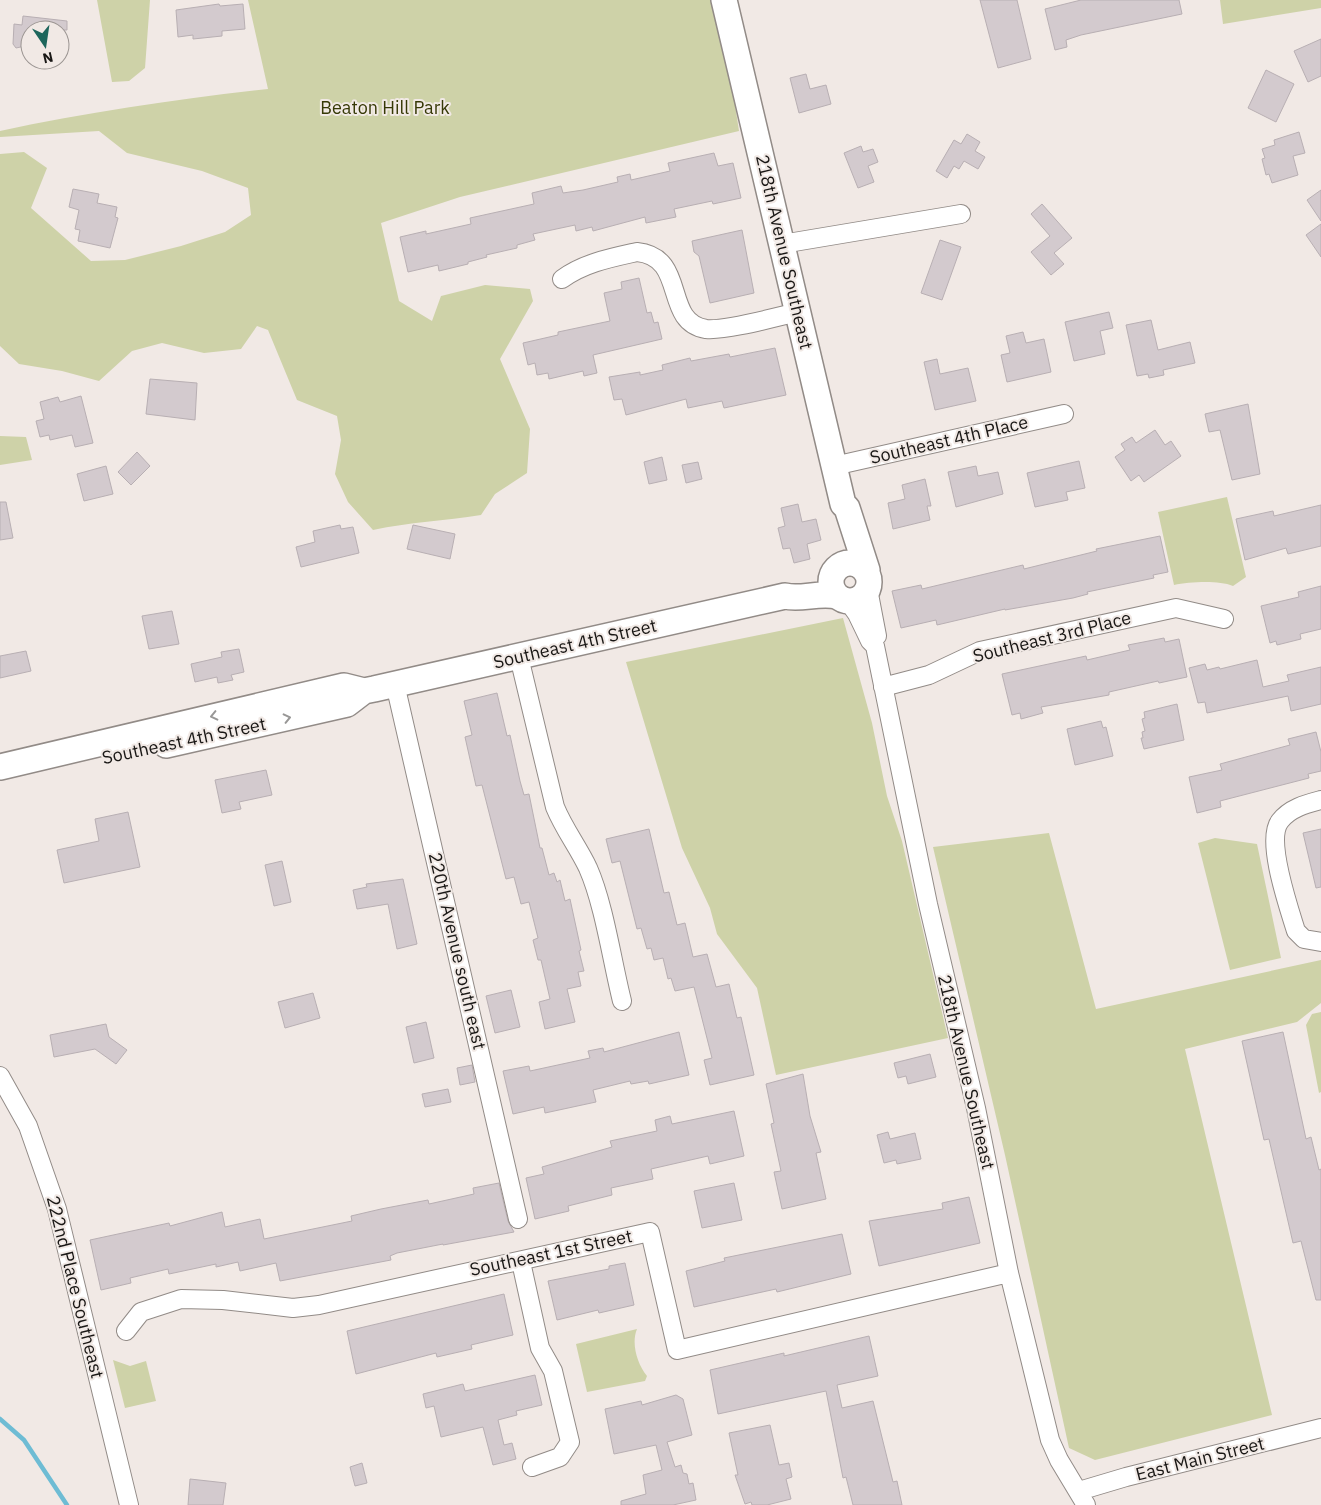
<svg xmlns="http://www.w3.org/2000/svg" width="1321" height="1505" font-family="'IBM Plex Sans',sans-serif">
<rect width="100%" height="100%" fill="#f1e9e5"/>
<!-- green -->
<path fill="#ced2a8" d="M97,0H150L145,68L129,81L112,82Z
M248,0H719L739,131L460,197L381,223L399,301L432,321L441,296L485,285L530,289L533,301L500,359L530,429L527,473L495,494L481,515C445,521 409,522 373,530L348,502L335,474L341,440L337,416L297,400L268,330L257,326L241,349L204,353L162,343L132,351L99,381L62,371L19,364L0,346V154L24,152L47,168L31,208L91,261L125,260L181,246L225,232L251,215L248,188L202,171L127,153L99,131L0,137V131C89,112 178,99 268,89Z
M1220,0H1321V8L1223,24Z
M0,436L26,437L32,460L0,465Z
M1227,497L1246,577L1233,586C1218,580 1190,582 1174,585L1158,512Z
M843,618L872,723L887,796L902,841L948,1038L776,1075L757,988L717,934L710,908L682,848L626,662Z
M1049,833L1096,1009L1321,960V1003L1297,1022L1185,1049L1272,1415L1095,1460L1069,1448L1005,1155L933,847Z
M1215,838L1257,844L1281,958L1230,970L1198,843Z
M1321,1012V1092L1319,1093L1306,1025L1312,1014Z
M637,1329C631,1343 637,1364 647,1376L645,1381L587,1392L576,1344Z
M113,1360L130,1366L146,1361L156,1401L125,1408Z"/>
<g fill="none" stroke-linecap="round" stroke-linejoin="round">
<!-- stream -->
<path stroke="#6ebcd4" stroke-width="4.5" d="M0,1419L24,1440L67,1505"/>
</g>
<!-- building -->
<path fill="#d3cace" stroke="#b8afb3" d="M980,0H1017L1031,59L998,68Z
M1081,0H1179L1182,14L1081,35L1066,40L1067,47L1055,50L1045,9Z
M219,4L220,6L243,4L245,29L222,31V36L193,39V35L178,37L176,10Z
M23,16L67,21V30H30V45L16,48L13,44L14,24L22,25Z
M1321,39V76L1308,82L1294,51Z
M1266,70L1294,84L1276,122L1248,108Z
M806,74L810,89L826,85L831,104L799,113L790,78Z
M1299,132L1305,153L1293,156L1298,175L1272,183L1269,174L1266,175L1262,159L1265,158L1262,149L1275,145L1274,140Z
M967,134L980,142L975,151L985,157L978,169L964,161L959,169L954,166L947,178L936,171L954,140L961,144Z
M861,146L863,152L873,149L878,162L868,166L874,182L858,188L844,153Z
M714,153L718,166L733,163L741,198L713,204L712,201L674,209L676,217L646,223L645,217L593,231L592,227L576,231L575,225L533,234L535,240L517,245V248L486,255L487,257L468,262V264L439,271L438,265L408,272L400,237L426,231V234L471,224L470,218L534,204L532,193L561,186L563,193L583,190L618,182L617,177L630,174L631,180L670,171L668,163Z
M73,189L99,194L97,203L117,207L115,217L118,218L110,248L78,241L80,230L75,229L79,210L69,207Z
M1321,190V221L1307,200Z
M1042,204L1072,238L1054,253L1064,264L1051,275L1031,252L1050,236L1031,214Z
M1321,224V257L1306,235Z
M742,230L754,293L710,303L699,256L694,252L692,241Z
M940,240L961,247L942,300L921,293Z
M639,278L647,313L651,312L654,323L658,322L662,339L593,355L597,373L584,376L583,371L549,379L548,373L537,375L535,363L528,365L523,343L558,335V332L610,321L604,293L622,289L621,282Z
M1109,312L1113,328L1100,331L1105,354L1074,361L1065,322Z
M1151,320L1158,350L1190,342L1195,363L1163,370L1164,375L1149,378L1148,374L1137,376L1126,325Z
M1023,332L1026,343L1044,339L1051,372L1007,382L1001,355L1010,353L1006,336Z
M775,348L786,395L724,408L722,401L688,408L686,399L626,415L622,399L614,400L609,377L640,372V375L663,370L662,365L690,358L691,361L729,354L730,357Z
M937,359L940,374L968,368L976,401L935,410L924,362Z
M150,379L197,383L195,420L146,414Z
M81,396L93,443L75,447L72,435L50,440L49,435L40,437L36,421L44,419L40,402L58,397L60,402Z
M1248,404L1260,474L1232,480L1220,430L1209,432L1205,414Z
M1155,430L1165,445L1171,441L1181,456L1144,482L1139,475L1131,481L1115,457L1125,450L1121,444L1132,437L1136,443Z
M137,452L150,466L131,485L118,472Z
M662,457L667,480L649,484L644,462Z
M1079,461L1085,488L1066,492L1068,500L1035,507L1027,473Z
M698,462L702,479L686,483L682,465Z
M106,466L113,494L84,501L77,474Z
M976,466L978,476L998,472L1003,494L956,507L948,472Z
M925,479L931,506H927L930,520L893,529L888,503L905,499L902,485Z
M0,502H6L13,538L0,540Z
M798,504L802,522L816,519L821,540L807,544L810,559L794,563L790,548L783,549L778,528L785,526L781,508Z
M1321,505V546L1288,554L1286,548L1245,560L1236,519L1273,511L1274,516Z
M340,525L341,529L353,527L359,553L301,567L296,547L315,542L313,531Z
M413,525L455,534L450,559L407,549Z
M1160,536L1168,572L1153,575L1154,578L1087,592L1088,594L1073,598L1005,610V609L937,625L936,620L901,628L892,591L921,585L922,589L1023,565L1024,569L1097,551L1096,549Z
M1321,586V629L1300,634L1301,639L1277,645L1276,641L1270,643L1261,606L1299,597L1298,592Z
M172,611L179,644L149,649L142,616Z
M1164,638L1165,642L1179,639L1187,677L1159,683L1158,681L1109,692V695L1041,707L1043,713L1021,719L1020,713L1012,715L1002,674L1086,656L1087,660L1130,650L1128,645Z
M239,649L244,672L231,675L233,680L218,683L217,677L195,682L191,664L222,657L221,652Z
M26,651L31,671L0,678V656Z
M1257,660L1263,687L1289,681L1287,675L1321,667V704L1291,711L1288,696L1207,713L1205,702L1198,703L1189,668L1205,664L1207,670L1219,667L1220,669Z
M497,693L507,736L510,735L520,781L524,795L529,794L540,848H542L549,875L554,873L557,882L560,880L565,901L570,899L581,950L579,951L584,971L578,972L581,986L567,989L575,1022L545,1029L539,1002L550,999L541,960H538L533,940L538,938L529,902L521,904L514,877L506,879L482,785L476,786L465,737L472,735L464,701Z
M1177,704L1184,740L1144,749L1141,738H1143L1142,732L1145,731L1142,719L1145,718L1144,712Z
M1101,721L1103,728L1106,727L1113,756L1075,765L1067,729Z
M1316,732L1321,752V771L1308,774L1309,778L1220,801L1221,807L1197,813L1189,777L1222,770L1220,764L1290,745L1288,739Z
M266,770L272,795L239,802L241,809L222,813L215,780Z
M128,812L140,867L64,883L57,850L99,841L95,819Z
M649,829L664,893L669,892L677,925L685,923L693,957L707,954L716,987L729,984L737,1018L741,1017L754,1075L710,1085L704,1060L712,1058L694,987L675,991L671,978L668,979L663,958L654,960L651,948L647,949L641,928L637,929L620,861L612,863L606,839Z
M1321,829V887L1316,888L1303,833Z
M282,861L291,902L274,906L265,865Z
M403,879L417,944L397,949L388,904L357,909L353,890L367,887L366,884Z
M511,990L520,1027L495,1033L486,996Z
M313,993L320,1018L285,1028L278,1002Z
M426,1022L434,1058L414,1063L406,1027Z
M106,1024L109,1037L127,1050L116,1064L95,1049L54,1057L50,1035Z
M679,1032L689,1075L649,1084L648,1081L631,1084L630,1081L593,1090L596,1102L545,1113L544,1107L513,1114L503,1071L529,1066L530,1071L590,1058L588,1051L603,1048L604,1052Z
M1283,1032L1306,1139L1311,1137L1319,1170L1321,1169V1300H1316L1301,1241L1293,1243L1269,1139L1264,1140L1242,1041Z
M930,1054L936,1077L908,1084L906,1076L898,1078L894,1063Z
M472,1065L475,1082L460,1085L457,1068Z
M803,1074L810,1116L821,1152L816,1153L826,1199L782,1209L774,1172L781,1171L771,1124L774,1123L766,1084Z
M448,1089L451,1102L425,1107L422,1094Z
M734,1111L744,1156L710,1164L708,1156L651,1169L653,1179L611,1188L612,1195L568,1206L569,1211L535,1219L526,1178L544,1174L542,1167L612,1147L610,1141L657,1131L655,1120L670,1116L672,1124Z
M888,1132L890,1139L915,1133L921,1159L897,1164L896,1160L884,1163L877,1135Z
M499,1183L508,1221L514,1232L443,1245V1244L397,1253L390,1256L391,1260L280,1281L276,1263L240,1271L238,1262L216,1267V1264L169,1274L168,1269L130,1278L131,1283L101,1290L90,1240L169,1223L170,1226L222,1212L225,1227L260,1219L264,1239L352,1221L351,1216L381,1209L428,1200L429,1204L474,1194L473,1188Z
M734,1183L742,1220L702,1228L694,1191Z
M969,1197L980,1243L879,1266L869,1221L943,1209L942,1203Z
M842,1234L851,1274L777,1292L776,1289L694,1307L686,1271L725,1261L724,1258Z
M625,1263L634,1305L599,1313L598,1310L557,1320L548,1281L609,1269V1266Z
M504,1294L513,1335L471,1345L472,1349L437,1357L436,1353L356,1374L347,1331Z
M869,1336L878,1376L837,1385L842,1408L873,1401L893,1482L897,1481L902,1505H853L846,1477L843,1478L826,1391L718,1414L710,1370L784,1353V1356Z
M535,1375L542,1405L516,1411L517,1415L498,1420L504,1445L512,1443L516,1459L493,1465L483,1427L441,1437L434,1406L426,1408L423,1394L463,1384L465,1391Z
M676,1395L683,1399L692,1435L667,1442L675,1467L681,1465L683,1473L687,1474L689,1484L693,1483L696,1500L673,1505H621V1501L646,1494L643,1475L662,1470L656,1445L614,1454L605,1409L641,1401L642,1405Z
M770,1425L779,1465L789,1463L792,1477L786,1479L791,1499L767,1505H752L751,1502L745,1504L735,1475H738L729,1433Z
M362,1463L367,1483L355,1486L350,1467Z
M190,1479L226,1483L223,1505H188Z"/>
<g fill="none" stroke-linecap="round" stroke-linejoin="round">
<!-- street casing -->
<g stroke="#928b87" stroke-width="20">
<path id="street" d="M782,244L961,214
M562,279C584,263 610,258 637,252C688,257 662,322 706,329C726,331 776,317 798,312
M834,466L1064,414
M868,589L877,636
M847,600L857,614L870,641L875,646L928,904L976,1108L1009,1273L1050,1440L1059,1460L1086,1505
M519,657L555,807C564,829 578,847 588,868C604,904 612,961 622,1001
M395,684L518,1219
M883,687L929,675L980,651L1176,608L1224,619
M1321,800C1306,804 1290,808 1280,821C1265,840 1289,908 1296,931L1304,939L1321,942
M0,1076L28,1126L57,1209L129,1505
M521,1262L540,1348L553,1371L570,1442L560,1457L532,1467
M126,1331L141,1312L181,1299L223,1300L293,1308L319,1305L650,1232L677,1350L1009,1273
M1079,1491L1126,1477L1321,1428"/>
</g>
<!-- secondary casing -->
<g stroke="#928b87" stroke-width="28">
<path id="secondary" d="M724,0L843,504L847,508L867,570
M831 582a19 19 0 1 1 38 0a19 19 0 1 1-38 0Z
M166,745L347,704L364,691
M0,767L344,686L364,691L374,689L785,596C801,600 818,592 837,596"/>
</g>
<!-- street -->
<use href="#street" stroke="#fff" stroke-width="18"/>
<!-- secondary -->
<use href="#secondary" stroke="#fff" stroke-width="25"/>
</g>
<!-- one-way arrows -->
<defs><path id="oneway-chevron" d="M-2-3.5L2.5 0L-2 3.5" fill="none" stroke-width="1.6" stroke-linecap="round" stroke-linejoin="round" transform="scale(1.25)"/></defs>
<g stroke="#989796">
<use href="#oneway-chevron" transform="translate(214 716) rotate(167)"/>
<use href="#oneway-chevron" transform="translate(287 718) rotate(-13)"/>
</g>
<g text-anchor="middle" stroke-width="4" stroke-linejoin="round" paint-order="stroke">
<!-- park labels -->
<g font-size="18" fill="#363906" stroke="#f1e9e5">
<text x="385" y="114">Beaton Hill Park</text>
</g>
<!-- street labels -->
<g font-size="18" fill="#191715" stroke="#f1e9e5">
<text transform="translate(784 252) rotate(77)" y="6">218th Avenue Southeast</text>
<text transform="translate(949 440) rotate(-13)" y="6">Southeast 4th Place</text>
<text transform="translate(1052 637) rotate(-14)" y="6">Southeast 3rd Place</text>
<text transform="translate(575 644) rotate(-13)" y="6">Southeast 4th Street</text>
<text transform="translate(184 741) rotate(-12)" y="6">Southeast 4th Street</text>
<text transform="translate(457 951) rotate(77)" y="6">220th Avenue south east</text>
<text transform="translate(966 1072) rotate(77)" y="6">218th Avenue Southeast</text>
<text transform="translate(551 1253) rotate(-12)" y="6">Southeast 1st Street</text>
<text transform="translate(75 1287) rotate(76)" y="6">222nd Place Southeast</text>
<text transform="translate(1200 1459) rotate(-14)" y="6">East Main Street</text>
</g>
</g>
<!-- north arrow -->
<g transform="translate(45 45) rotate(167)"><circle r="24" fill="#f1e9e5" stroke="#9b9592"/>
<path d="M0-4L9 19L0 12L-9 19Z" fill="#1d665c"/>
<text y="-8" font-size="14" font-weight="bold" text-anchor="middle" fill="#191715">N</text>
</g>
</svg>
